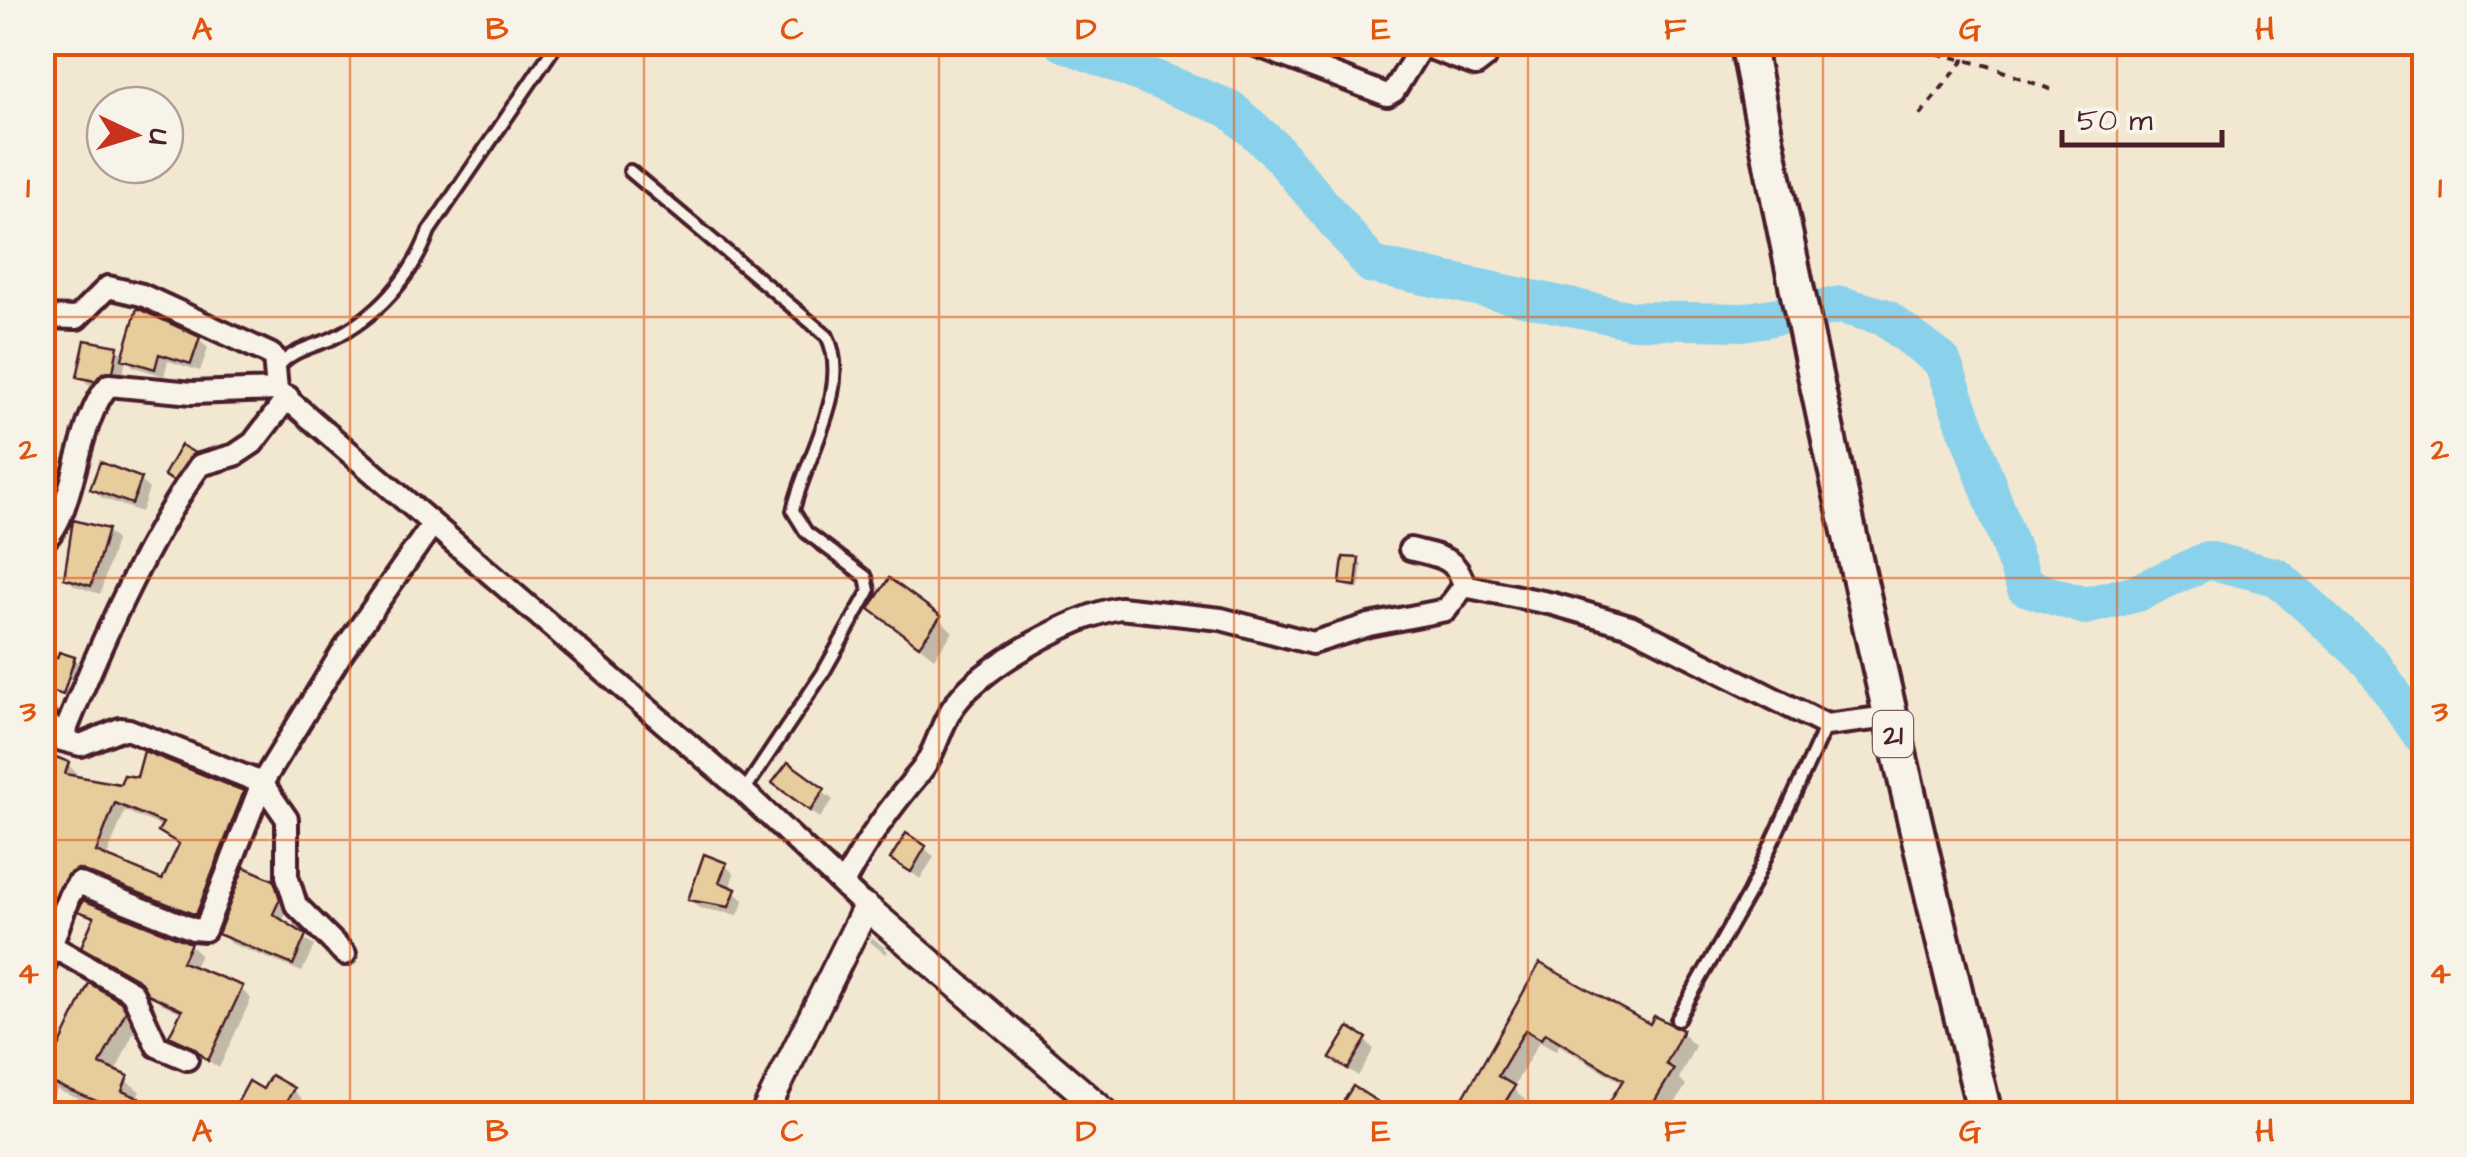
<svg xmlns="http://www.w3.org/2000/svg" width="2467" height="1157" font-family="'Architects Daughter',sans-serif">
<rect width="100%" height="100%" fill="#f2e7d1"/>
<filter id="ink" filterUnits="userSpaceOnUse"><feTurbulence type="fractalNoise" baseFrequency=".01" numOctaves="2"/><feDisplacementMap in="SourceGraphic" scale="20" xChannelSelector="R" yChannelSelector="G"/><feConvolveMatrix kernelMatrix="1 2 1 2 8 2 1 2 1" color-interpolation-filters="sRGB"/></filter>
<g filter="url(#ink)">
<!-- shadow -->
<path fill="#0003" fill-rule="evenodd" d="M199,339L208,348L200,371L168,361L164,376L134,367L126,359L122,380L105,389L89,385L80,376L117,349L126,357Z
M193,455L202,463L176,483L167,474Z
M140,480L149,489L141,512L102,498L93,489Z
M75,523L107,531L116,540L100,594L75,586L66,577Z
M1358,561L1362,565L1359,589L1346,587L1342,583Z
M872,609L939,618L953,632L934,658Z
M74,659L83,668L78,682L66,676Z
M42,751L61,757L77,774L75,779L122,787L243,793L252,802L206,923L76,884L63,908L42,899ZM125,811L163,827L161,831L181,846L163,883L106,858Z
M788,765L833,800L820,818L785,792Z
M925,848L934,857L920,879L894,859Z
M725,865L734,874L729,889L744,900L738,915L699,908L690,899Z
M273,883L282,892L288,909L282,922L314,946L302,972L230,943L221,934Z
M81,910L190,945L200,955L193,969L241,989L251,999L219,1068L172,1036L182,1013L161,1003L146,986L84,946L95,922Z
M872,937L888,951L886,954L870,942Z
M1541,967L1651,1027L1681,1032L1695,1046L1679,1078L1686,1085L1669,1114H1605L1624,1084L1559,1045L1556,1051L1539,1042L1513,1088L1527,1102L1519,1114H1457Z
M120,1004L137,1025L115,1073L140,1091L136,1100L164,1114H115L57,1090L42,1114V1043L61,1050Z
M1365,1040L1374,1049L1358,1076L1333,1058Z
M293,1090L302,1099L293,1114H249L239,1105L264,1093Z"/>
<g fill="none" stroke-linecap="round" stroke-linejoin="round">
<!-- river -->
<path stroke="#8ad2eb" stroke-width="38" d="M1062,42L1230,109L1275,149L1372,265L1632,320L1743,322L1841,305L1884,317L1942,361L2025,587L2085,606L2137,593L2208,560L2277,577L2371,662L2424,739"/>
</g>
<!-- building -->
<path fill="#e7cc9c" stroke="#4a1f2b" stroke-width="2.5" fill-rule="evenodd" d="M137,308L200,337L191,364L159,354L155,369L122,359Z
M85,340L118,346L113,372L102,373L95,381L77,377Z
M181,445L195,453L173,481L164,475Z
M100,462L142,478L132,504L90,489Z
M73,520L108,529L91,586L64,578Z
M1343,557L1359,558L1356,586L1340,584Z
M889,578L941,616L919,646L869,609Z
M59,652L75,657L63,695L42,688L50,656L57,658Z
M144,751L244,791L196,915L78,869L67,875L53,900L42,896V752L69,762L65,774L120,784L124,775L137,777ZM115,803L163,823L158,831L179,844L162,880L96,852Z
M788,762L825,789L810,811L772,783Z
M906,833L926,846L911,872L890,859Z
M704,854L727,863L719,882L736,889L729,907L688,900Z
M244,867L274,880L280,899L273,914L306,935L293,965L218,934Z
M83,900L191,943L182,962L243,986L208,1061L193,1047L169,1036L182,1010L148,994L139,980L81,947L94,917L78,911Z
M1540,963L1650,1024L1654,1016L1683,1030L1666,1064L1674,1069L1647,1114H1602L1623,1080L1545,1033L1541,1039L1525,1030L1498,1076L1515,1086L1498,1114H1454Z
M89,983L121,1002L126,1011L100,1064L128,1076L122,1091L177,1114H128L42,1079V1040L59,1047Z
M1349,1027L1367,1038L1348,1069L1330,1058Z
M271,1075L294,1088L280,1114H253L236,1105L249,1081L263,1089Z
M1353,1086L1397,1114H1335Z"/>
<g fill="none" stroke-linecap="round" stroke-linejoin="round">
<!-- service casing -->
<g stroke="#4a1f2b" stroke-width="18">
<path id="service" d="M630,171L827,336C853,388 804,459 793,511L806,532L866,577L869,591L823,673L744,791
M277,369C289,351 311,347 331,339C376,318 413,276 429,231L558,42
M1677,1020L1749,893L1826,725"/>
</g>
<!-- minor casing -->
<g stroke="#4a1f2b" stroke-width="28">
<path id="minor" d="M1248,42L1387,95L1394,91L1422,45L1476,65L1485,58L1484,42
M42,317L77,318L108,287L142,295L270,354L274,357L277,390
M42,542C75,519 75,422 109,385L192,393L277,390L744,792L866,907
M1410,549C1437,556 1457,556 1464,586L1553,604L1630,626L1826,725L1889,717
M42,716L62,740L81,745L120,729L129,730L262,783L341,654L432,525
M62,740C97,651 145,542 200,465L235,455L253,443L288,397
M843,884C868,838 888,810 921,771C937,751 940,723 956,703C983,666 1075,615 1120,608L1221,619L1312,643L1369,625L1446,610L1464,586
M52,946L132,992L157,1046L187,1059
M42,972L69,896L78,883L193,929L205,930L262,783L287,819V876L296,905L345,954"/>
</g>
<!-- tertiary casing -->
<g stroke="#4a1f2b" stroke-width="32">
<path id="tertiary" d="M764,1114L866,907L1107,1114"/>
</g>
<!-- trunk casing -->
<g stroke="#4a1f2b" stroke-width="40">
<path id="trunk" d="M1747,42C1817,402 1898,759 1985,1114"/>
</g>
<!-- path -->
<path stroke="#4a1f2b" stroke-width="4" stroke-dasharray="8 8" stroke-linecap="butt" d="M1890,42L1989,66L2052,90
M1920,115L1964,60L1967,42"/>
<!-- service -->
<use href="#service" stroke="#f7f3e8" stroke-width="10"/>
<!-- minor -->
<use href="#minor" stroke="#f7f3e8" stroke-width="20"/>
<!-- tertiary -->
<use href="#tertiary" stroke="#f7f3e8" stroke-width="25"/>
<!-- trunk -->
<use href="#trunk" stroke="#f7f3e8" stroke-width="32"/>
</g>
</g>
<!-- grid -->
<path fill="none" stroke="#e0560e" stroke-width="2.5" stroke-opacity="0.55" d="M350,42V1114M644,42V1114M939,42V1114M1234,42V1114M1528,42V1114M1823,42V1114M2117,42V1114M42,317H2424M42,578H2424M42,840H2424"/>
<g text-anchor="middle" stroke-width="10" stroke-linejoin="round" paint-order="stroke">
<!-- shield labels -->
<rect fill="#f7f3e8" stroke="#7e5f64" stroke-width="2.5" x="1873" y="711" width="40" height="46" rx="8"/>
<g font-size="28" font-weight="bold" fill="#4a1f2b">
<text x="1893" y="744">21</text>
</g>
</g>
<!-- margin -->
<rect width="2467" height="1157" fill="none" stroke="#f7f3e8" stroke-width="110"/>
<!-- north arrow -->
<g transform="translate(135 135) rotate(94)"><circle r="48" fill="#f7f3e8" stroke="#b29e9c" stroke-width="2.5"/>
<path d="M0-8L18 38L0 25L-18 38Z" fill="#c8321e"/>
<text y="-15" font-size="28" font-weight="bold" text-anchor="middle" fill="#4a1f2b">U</text>
</g>
<!-- scale -->
<path d="M2062 130v15h160v-15" fill="none" stroke="#4a1f2b" stroke-width="5"/>
<text x="2077" y="130" font-size="30" fill="#4a1f2b" stroke="#f7f3e8" stroke-width="8" paint-order="stroke">50 m</text>
<rect x="55" y="55" width="2357" height="1047" fill="none" stroke="#e0560e" stroke-width="4"/>
<g font-size="32" text-anchor="middle" font-weight="bold" fill="#e0560e">
<text x="202" y="39">A</text>
<text x="497" y="39">B</text>
<text x="792" y="39">C</text>
<text x="1086" y="39">D</text>
<text x="1381" y="39">E</text>
<text x="1675" y="39">F</text>
<text x="1970" y="39">G</text>
<text x="2265" y="39">H</text>
<text x="28" y="197">1</text>
<text x="2440" y="197">1</text>
<text x="28" y="459">2</text>
<text x="2440" y="459">2</text>
<text x="28" y="721">3</text>
<text x="2440" y="721">3</text>
<text x="28" y="983">4</text>
<text x="2440" y="983">4</text>
<text x="202" y="1141">A</text>
<text x="497" y="1141">B</text>
<text x="792" y="1141">C</text>
<text x="1086" y="1141">D</text>
<text x="1381" y="1141">E</text>
<text x="1675" y="1141">F</text>
<text x="1970" y="1141">G</text>
<text x="2265" y="1141">H</text>
</g>
</svg>
